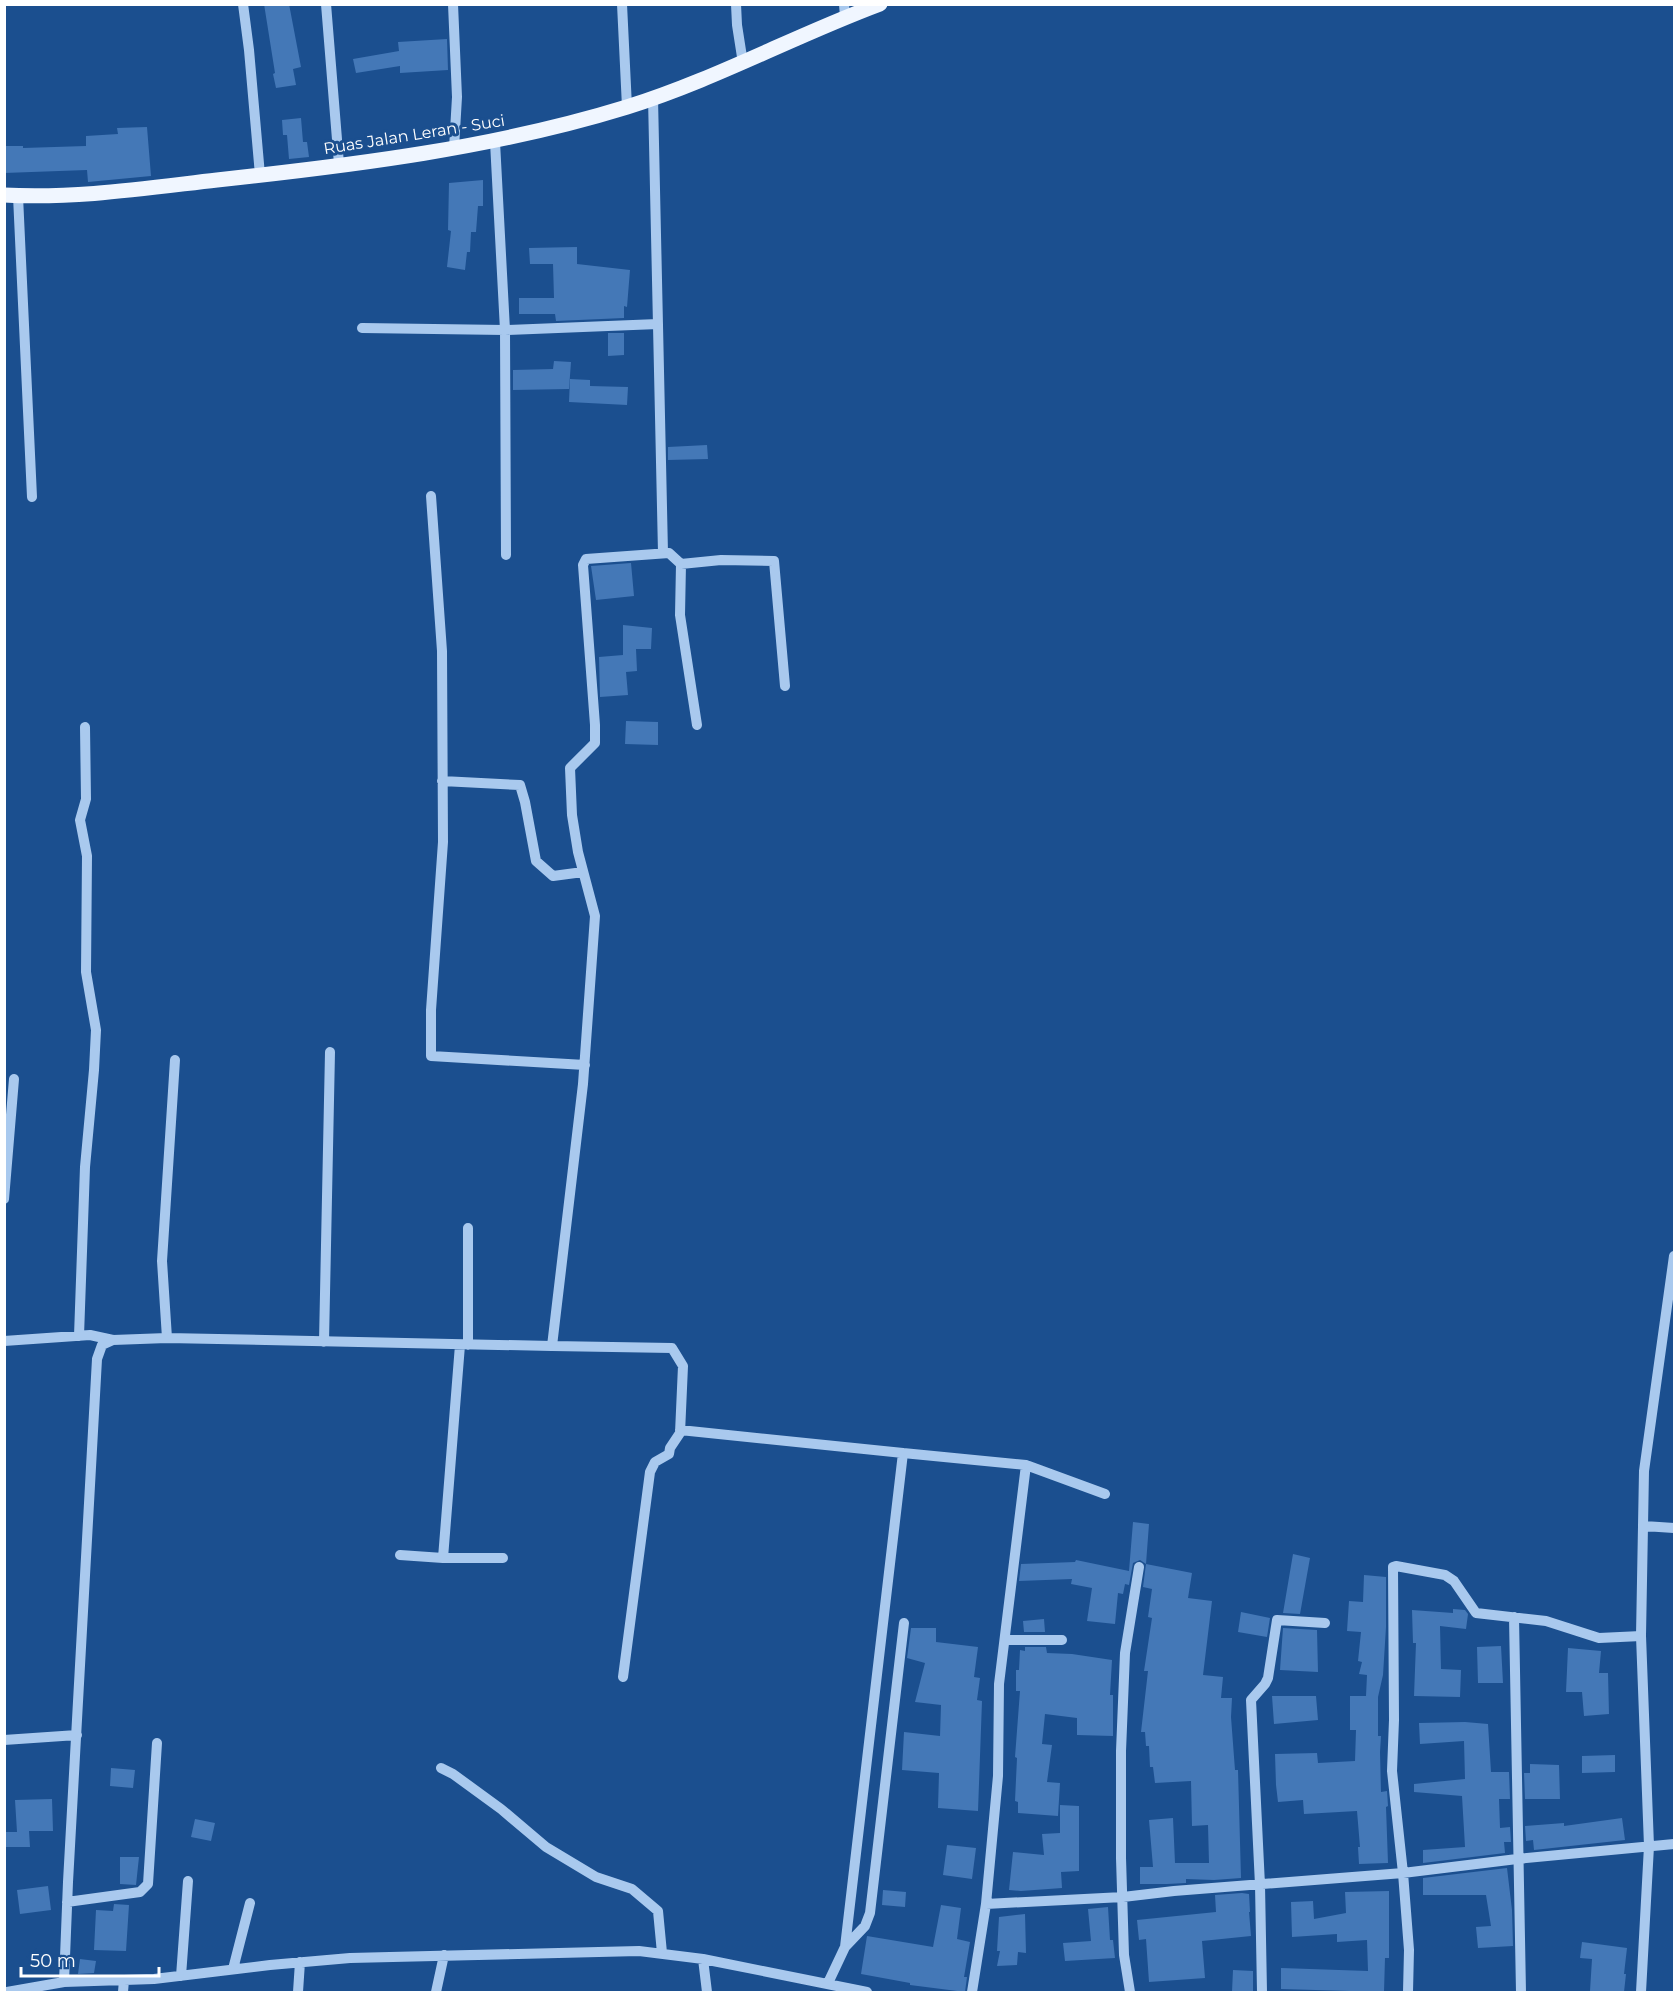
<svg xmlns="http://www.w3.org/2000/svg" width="1679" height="1997" font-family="Montserrat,sans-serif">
<rect width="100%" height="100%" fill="#1b4f8f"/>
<!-- building -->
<path fill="#4478b7" d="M264,4H289L301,67L293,69L296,85L276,88L273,74L275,73Z
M447,39L448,70L400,73V66L356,73L353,59L399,51L398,42Z
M301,118L303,142H307L309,157L289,159L287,135H283L282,120Z
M147,127L151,176L88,182L87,170L4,173V146H23V148L86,146V136L118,134L117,128Z
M483,180V206H478L476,232H471L470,252H467L465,270L447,267L451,231L448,230L449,183Z
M577,247V264L630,270L627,307L624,306V318L556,321L555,314H519V298H554L553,264H530L529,248Z
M608,333H624V355L608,356Z
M554,361L571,362L569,389L513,390V370L553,369Z
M570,379L590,380V386L628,387L627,405L569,402Z
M707,445L708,459L668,460V447Z
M631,563L634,596L596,600L591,566Z
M623,625L652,628L651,649H636L637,671L626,672L628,695L600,697L599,657L623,655Z
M626,721L658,722V745L625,744Z
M1133,1522L1149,1524L1146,1564L1140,1560L1133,1563L1129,1585L1125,1584L1123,1594L1118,1593L1115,1624L1087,1621L1092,1588L1071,1584L1072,1579L1019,1581L1021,1564L1075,1562L1076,1560L1129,1571Z
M1293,1554L1310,1558L1300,1614L1283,1613Z
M1146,1564L1192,1573L1188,1598L1212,1601L1203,1675L1223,1677L1221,1698H1232L1231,1717L1235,1770H1238L1241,1878L1214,1880L1186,1879V1883L1167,1884H1140V1867H1153L1149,1820L1173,1818L1175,1863H1209L1208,1825L1192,1826L1191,1781L1155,1783L1153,1767H1150L1149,1746H1146L1145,1732H1141L1148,1671H1144L1152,1618L1148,1617L1152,1589L1143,1587Z
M1364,1575L1386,1577V1627L1383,1675L1378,1697V1736H1381L1380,1752L1381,1792L1387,1791L1388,1806L1386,1807L1388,1863L1359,1864L1358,1847H1360L1357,1811L1304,1814L1303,1800L1278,1802L1276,1785L1275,1754L1317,1753L1318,1763L1355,1761L1356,1730H1350V1696H1366L1367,1675L1359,1674L1362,1662L1358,1661L1361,1632L1347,1631L1349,1601L1363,1602Z
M1453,1609L1465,1610L1468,1614L1466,1629L1440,1626L1441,1669L1461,1670L1460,1697L1414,1696L1416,1643H1413L1412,1610L1453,1613Z
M1241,1612L1270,1618L1267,1637L1238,1632Z
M1044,1619L1045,1632H1024L1023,1621Z
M911,1628H936V1642L978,1647L974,1677L980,1678L977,1700L982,1701L978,1811L938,1808L939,1773L902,1770L904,1732L940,1736L941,1705L915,1702L925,1663L907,1658Z
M1283,1628L1317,1630L1318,1672L1280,1670Z
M1501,1646L1503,1683H1478L1477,1647Z
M1025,1647H1046L1047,1653L1072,1654L1112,1660L1110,1695H1113V1736L1077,1735V1718L1045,1714L1042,1744L1052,1745L1047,1782L1060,1783L1058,1816L1018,1813V1802L1015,1801L1017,1758L1015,1757L1020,1691H1016V1670H1019L1020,1650L1025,1651Z
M1568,1648L1601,1651L1599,1673H1608L1609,1714L1584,1716L1582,1692H1566Z
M1272,1696H1316L1318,1720L1274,1724Z
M1465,1722L1488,1724L1491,1772H1509L1510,1799H1499L1500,1828L1510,1827L1511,1842H1504L1505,1853L1423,1863V1850L1465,1847L1462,1796L1414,1792V1784L1465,1779L1464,1741L1420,1744L1419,1723Z
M1615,1755V1772L1582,1773V1756Z
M1530,1764L1559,1765L1560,1799H1525L1524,1773H1530Z
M111,1768L135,1770L133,1788L110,1786Z
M52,1799L53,1831H29L30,1847H4V1832H17L15,1800Z
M1060,1805L1079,1806V1871L1061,1872L1062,1888L1021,1891L1009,1890L1013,1852L1044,1855L1042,1834L1060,1833Z
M1622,1818L1625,1840L1534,1850L1533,1840L1526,1841L1525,1826L1564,1823V1826Z
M195,1819L215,1823L211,1841L191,1837Z
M947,1845L976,1848L972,1879L943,1875Z
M120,1857H139L136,1885L120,1884Z
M1507,1868L1512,1910L1513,1946L1478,1948L1476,1927L1491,1926L1486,1895H1423V1878Z
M48,1886L51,1910L20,1914L17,1890Z
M883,1890L906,1892L905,1907L882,1905Z
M1389,1891V1958H1385L1384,1992L1281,1989V1968L1368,1971L1367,1940L1337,1942V1934L1292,1937L1291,1902L1313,1901L1314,1919L1346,1913L1345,1892Z
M1242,1893L1249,1894L1250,1912H1249L1251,1936L1202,1941L1205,1978L1149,1982L1146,1939L1139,1940L1137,1920L1216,1912L1215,1895Z
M114,1904L129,1905L126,1951L94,1950L96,1910L113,1911Z
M941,1905L961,1908L957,1939L970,1942L964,1977H967L965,1992L910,1985V1983L861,1974L867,1936L933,1947Z
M1108,1907L1110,1940H1113L1115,1958L1065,1961L1063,1943L1091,1941L1088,1909Z
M1025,1914L1026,1953L1018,1952L1017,1965L997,1966L1000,1951H997L999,1917Z
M1582,1942L1627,1948L1624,1974H1626L1624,1992L1590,1991L1592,1959L1580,1958Z
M80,1959L96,1961L94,1973L78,1974Z
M1233,1970L1253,1971V1992H1232Z"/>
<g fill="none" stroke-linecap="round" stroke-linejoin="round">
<!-- minor -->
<path stroke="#a9c9ee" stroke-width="10" d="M243,4L249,50L260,175
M326,4L339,164
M453,4L457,97L454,148
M622,4L627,107
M736,4L737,25L742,57L741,63
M844,4L845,17
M653,98L663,553
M495,142L505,330L506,555
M18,196L32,497
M362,328L505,330L658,324
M431,496L442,651L443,842L431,1010V1056L585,1065
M681,564L721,560L774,561L785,686
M442,781L520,785L525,802L536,861L553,876L583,872
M4,1199L14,1079
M468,1228V1345
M79,1336L85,1167L94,1070L96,1030L86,972L87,856L80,820L86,799L85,727
M167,1338L162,1261L175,1060
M4,1341L90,1335L113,1340
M324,1342L330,1052
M460,1345L443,1558H503
M680,1430L903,1453
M1644,1526L1674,1528
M400,1555L443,1558
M1514,1617L1521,1992
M1005,1640H1062
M623,1677L650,1472L655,1462L669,1454L670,1448L680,1433L683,1366L672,1348L552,1346L583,1084L595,916L578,852L572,815L570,768L595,743V725L583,565L586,559L669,553L681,564L680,615L697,725
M4,1740L77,1735
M441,1768L453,1774L501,1809L546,1847L596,1877L632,1889L658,1911L662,1953
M67,1902L140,1892L148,1884L157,1743
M986,1904L1123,1897L1174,1891L1403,1873L1517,1859L1674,1844
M845,1947L865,1926L870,1913L904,1623
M703,1959L707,1992
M233,1969L250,1903
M181,1976L188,1881
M64,1982L68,1882L97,1359L102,1345L113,1340L167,1338L552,1346
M828,1983L845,1947L903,1453L1026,1465L1105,1494
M7,1992L64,1982L154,1979L270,1965L350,1958L639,1951L703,1959L867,1992
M123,1992L124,1980
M298,1992L300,1962
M436,1992L444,1955
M972,1992L986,1904L998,1776L999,1684L1026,1465
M1130,1992L1124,1955L1121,1858V1751L1125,1653L1139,1567
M1262,1992L1260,1885L1251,1700L1265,1684L1268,1678L1277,1620L1325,1623
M1408,1992L1409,1950L1403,1873L1392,1771L1394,1720L1393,1567L1396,1566L1445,1575L1454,1581L1476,1613L1546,1621L1599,1638L1641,1636
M1641,1992L1649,1846L1641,1636L1644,1471L1674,1256"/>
<!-- major -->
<path stroke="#f0f6ff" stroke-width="15" d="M4,195C75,199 147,188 217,180C355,165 494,148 627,107C714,80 794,36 880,4"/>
</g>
<g text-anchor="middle" stroke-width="6" stroke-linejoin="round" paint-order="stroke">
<!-- street labels -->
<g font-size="16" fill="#fff" stroke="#1b4f8f">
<text transform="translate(414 134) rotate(-9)" y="6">Ruas Jalan Leran - Suci</text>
</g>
</g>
<!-- border -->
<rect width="1679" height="1997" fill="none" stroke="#ffffff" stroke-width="12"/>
<!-- scale -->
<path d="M21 1967v9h138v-9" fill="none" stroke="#ffffff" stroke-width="3"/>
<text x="30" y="1967" font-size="18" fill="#ffffff" stroke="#1b4f8f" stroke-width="4.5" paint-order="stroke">50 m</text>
</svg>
